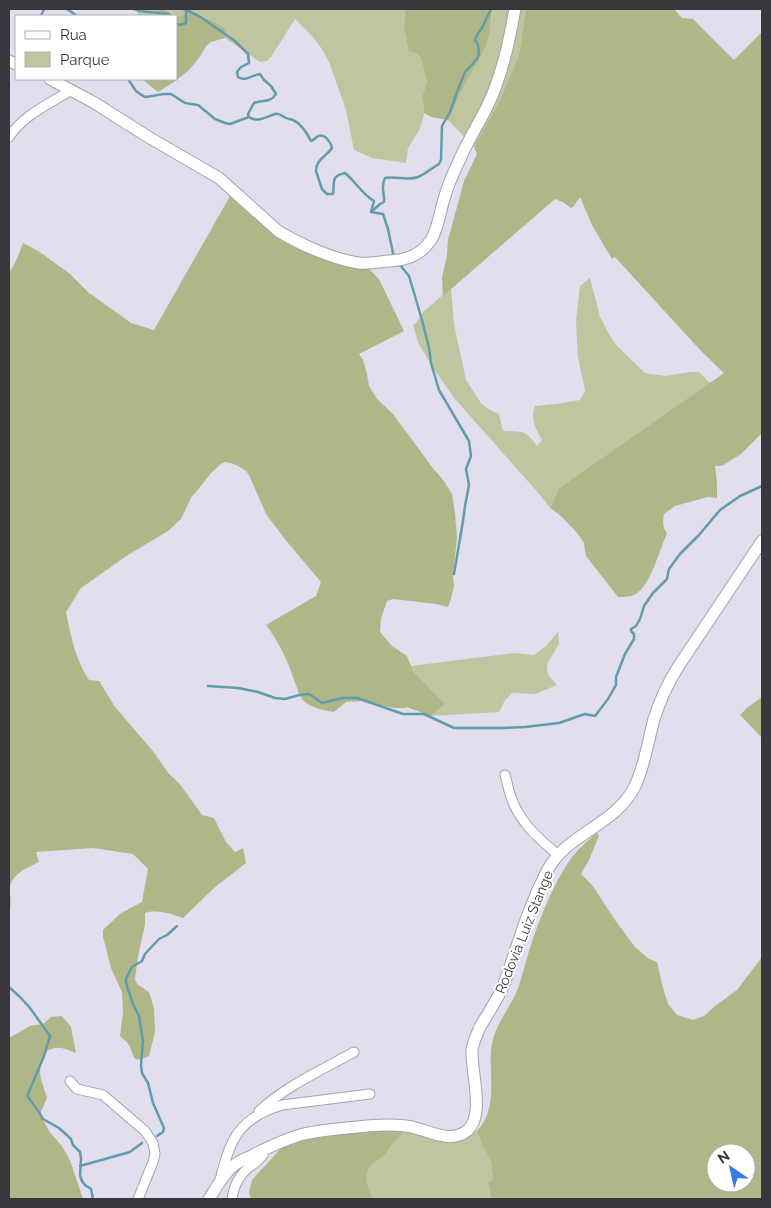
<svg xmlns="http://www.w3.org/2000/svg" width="771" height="1208" font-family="Raleway,sans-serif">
<rect width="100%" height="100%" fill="#e2deed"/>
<!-- green -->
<path fill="#bfc69f" d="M134,9H159L153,16H140Z
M163,9H408L406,11L416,53L421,58L427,82L422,97L423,101L424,115L420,129L408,148L406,163L372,158L354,150L346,110L329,62L322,49L311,35L295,19L271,57L267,61L260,62L225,38V29L216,23L193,12L177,18L170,11Z
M492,9H526L519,54L500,100L474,147L448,120C454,111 456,101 461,92C470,74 482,58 488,40C491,30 492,19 492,9Z
M590,278L600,317L610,336L618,347L645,373L665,376L690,372H699L710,383L559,488L550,508L541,496L455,399L436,372L419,345L413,325L417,322L423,312L451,288L454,324L466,380L481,403L488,409L499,414L503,431C521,432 526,429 537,446L542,440C536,429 530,419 535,406L556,404L580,400L585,391L578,357L576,321L580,286Z
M558,632L559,644L547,664V670L549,676L557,685L535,694L512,693L504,702L499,712L431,716L445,704L413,671L411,666L514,653L534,655L546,646Z
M403,1128L458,1137L477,1131L482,1145L491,1161L493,1179L488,1183L491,1199H373L366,1181L368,1170L373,1163L386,1155L389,1148L403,1133Z"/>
<!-- forest -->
<path fill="#afb788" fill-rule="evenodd" d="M159,9C166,9 170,12 175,16H153Z
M408,9H492C491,19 491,30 488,40C482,58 470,74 461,92C456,101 454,111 448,120L431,117L424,113L423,101L422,97L427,82L421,58L416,53L409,51L404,27L406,11Z
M526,9H674L682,18L693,19L734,60L762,32V433L741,454L722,466H715L717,482V498L708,497L675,506L664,514C663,522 662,527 667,533C660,549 650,588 634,595C629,597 623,597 618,597L586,556L584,543L578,534L561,516L550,508L559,488L724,373L701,351L615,257L612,259L592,225L580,197L574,206L571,208L563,202L555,199L443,296L442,278L447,255L448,240L464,181L477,154L474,147L500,100L519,54Z
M193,12L216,23L225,29V38L211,42L206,46L199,58L189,70L174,82L158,92L142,79H176V17Z
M234,189L292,236L339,252L369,269L379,279L404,331L359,354L363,360L367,374L369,386L377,399L393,414L432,467L444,481L452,494L455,513L457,538L453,576L454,586L451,599L448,607L436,604L393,599L387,601L381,618L380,632L392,646L407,656L413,671L445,704L431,716L407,707L405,708H394L362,701L346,702L334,712C324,710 309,708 302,699C298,693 296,684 293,677C287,659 278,641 266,625L316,596L321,582L284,538L266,514L249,475L246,471L238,466L231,463L225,462L221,464L212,472L191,498L181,519L168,531L128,555L81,588L66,612C71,636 75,659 89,680L99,681L115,707L152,750L169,774L179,783L202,815L214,818L226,842L235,852L243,848L246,863L214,888L183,918C172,914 157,909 145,913V924L138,956L135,979L137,984L149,992L154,1008L155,1032L149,1056C131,1064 135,1057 129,1045C127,1042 123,1039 120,1036L123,1012L122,992L111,968L103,937V930L121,913L142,902L148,869L133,854L93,848L36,852L39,862C27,868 9,875 10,891C10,899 12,904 9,911V272C16,264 19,253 23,243L40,252L70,274L88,292L131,323L154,330Z
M762,697V738L740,715L747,708Z
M597,833L599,836L589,860L581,874L592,885L615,920L635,947L649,959L657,962L663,988L668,1004L677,1015L693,1020L704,1016L715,1006L737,990L762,957V1199L491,1198L488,1183L493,1179L491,1161L482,1145L477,1131C500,1107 487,1072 492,1043C496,1024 509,1009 517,991C522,978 525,964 529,951C538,923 553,884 570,860C577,850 587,841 597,833ZM716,1153H746V1183H716Z
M62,1016L71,1027L76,1053C63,1048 59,1045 47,1051C35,1072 41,1077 47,1098L40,1114L49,1131L61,1145L68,1156L72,1166L83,1199H9V1038L30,1026L43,1024L51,1017Z
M403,1128V1133L389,1148L386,1155L373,1163L368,1170L366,1181L373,1199H251L249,1193L252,1180L284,1145L328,1134Z"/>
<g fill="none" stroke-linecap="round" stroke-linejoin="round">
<!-- stream -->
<path stroke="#629cab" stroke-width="2.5" d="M67,9L77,16
M134,9L140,11L168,14L171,16
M184,9L199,16L235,41L248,54L249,63L241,67L237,72L238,77C246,82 252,75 260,74L264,80L271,86L276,94C271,103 262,100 254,103L248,114L249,117
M41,16L44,9
M176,24L180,25L186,23V9
M128,79L136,91L143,96L146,97L164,94H171L185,103L198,105L215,119L225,123L230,124L249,117
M249,117C257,123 266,117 275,114C280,113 282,116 286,118C288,119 291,119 293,120C302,124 307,133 311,141C314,140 315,138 318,136C325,133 331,143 332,148C326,157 316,159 316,171L322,189L327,194H333C335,183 330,176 345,173C355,181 363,195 374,201L371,212
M371,212L380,204L384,202C385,193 380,187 385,178C395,176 408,181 418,177C425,174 432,168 439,164L441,160L442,126L450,112L457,92L465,72L477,59L479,54L478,45L475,40L476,37L483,26L491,9
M371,212L383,214L388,229L393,253
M400,265L409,276L422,320L429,348L431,363L439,390L469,441L471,456L466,469L469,485L465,506L463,521L454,574
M208,686L238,688L258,692L275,698L285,699L299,695L309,694L322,703L342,698H357L403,714H424L454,728H502L525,727L559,723L585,714L595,716L608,699L616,685V677L625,654L634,639V634L631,631V629L636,626L640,619L644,606L653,593L667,579L669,569L680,554L699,535L720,510L740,496L762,486
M9,987L20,997L30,1008L50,1036L44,1056L28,1094V1097L39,1112L43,1119L59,1128L71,1139L73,1145L80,1152L81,1159L80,1175L82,1181L85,1185L91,1189L93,1199
M157,1136L163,1132L164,1128L153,1103L148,1083L142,1073L141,1065L143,1041L139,1016L133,1004L126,983V979L132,967L142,961L145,954L159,939L167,935L177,926
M80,1166L130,1152L142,1143"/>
<!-- minor casing -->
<g stroke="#a5a1af" stroke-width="11">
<path id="minor" d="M9,137C24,114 50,104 71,90
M505,775C507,781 508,788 510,794C518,821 538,838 558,855
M70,1081L77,1089L103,1095L145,1131L153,1143L155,1154L153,1162L138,1199
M259,1111C286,1086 322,1070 354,1052
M220,1180C230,1139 239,1118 282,1105L370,1094
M232,1199C234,1186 238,1177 248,1168C254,1164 259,1161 263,1155L261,1151"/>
</g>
<!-- tertiary casing -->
<g stroke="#a5a1af" stroke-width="13">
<path id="tertiary" d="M9,61L16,64
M50,79L93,102L150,138L219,178L278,231C299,244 335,260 359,263C369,264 379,262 389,261C407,260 421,255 431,240C439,227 440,210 445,196C448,184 454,172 459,161C467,142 478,125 487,107C502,76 509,42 515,9
M209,1199C216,1188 223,1175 233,1166C239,1161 248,1158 255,1154C269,1147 284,1140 300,1135C318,1130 338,1129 357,1127C373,1125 389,1124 406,1126C426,1128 449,1146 468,1130C485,1114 471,1072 472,1050C473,1042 477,1034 480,1027C488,1013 498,999 504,984C508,973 512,961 516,949C522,930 529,911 537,892C542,882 546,871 552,863C573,832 617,823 635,786C645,765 648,741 654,719C660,700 668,683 678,667L762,541"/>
</g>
<!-- minor -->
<use href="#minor" stroke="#fff" stroke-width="9"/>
<!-- tertiary -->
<use href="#tertiary" stroke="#fff" stroke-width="11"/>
</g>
<g text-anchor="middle" stroke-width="4" stroke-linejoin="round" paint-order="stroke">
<!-- street labels -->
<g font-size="14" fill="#39373d" stroke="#fff">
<text transform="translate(524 932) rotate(-68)" y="5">Rodovia Luiz Stange</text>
</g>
</g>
<!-- border -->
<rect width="771" height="1208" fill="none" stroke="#39373d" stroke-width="20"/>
<!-- legend -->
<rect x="15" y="15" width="162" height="65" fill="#ffffff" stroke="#b0afb1"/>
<rect x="25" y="31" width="25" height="8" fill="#ffffff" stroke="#b0afb1"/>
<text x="60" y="40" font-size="15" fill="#39373d">Rua</text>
<rect x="25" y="52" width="25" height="15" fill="#bfc69f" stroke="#b0afb1"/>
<text x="60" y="65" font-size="15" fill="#39373d">Parque</text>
<!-- north arrow -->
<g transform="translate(731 1168) rotate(326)"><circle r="24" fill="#ffffff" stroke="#b0afb1"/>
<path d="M0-4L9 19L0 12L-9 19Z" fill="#367be8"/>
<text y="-8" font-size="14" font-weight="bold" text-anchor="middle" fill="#39373d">N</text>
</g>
</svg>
